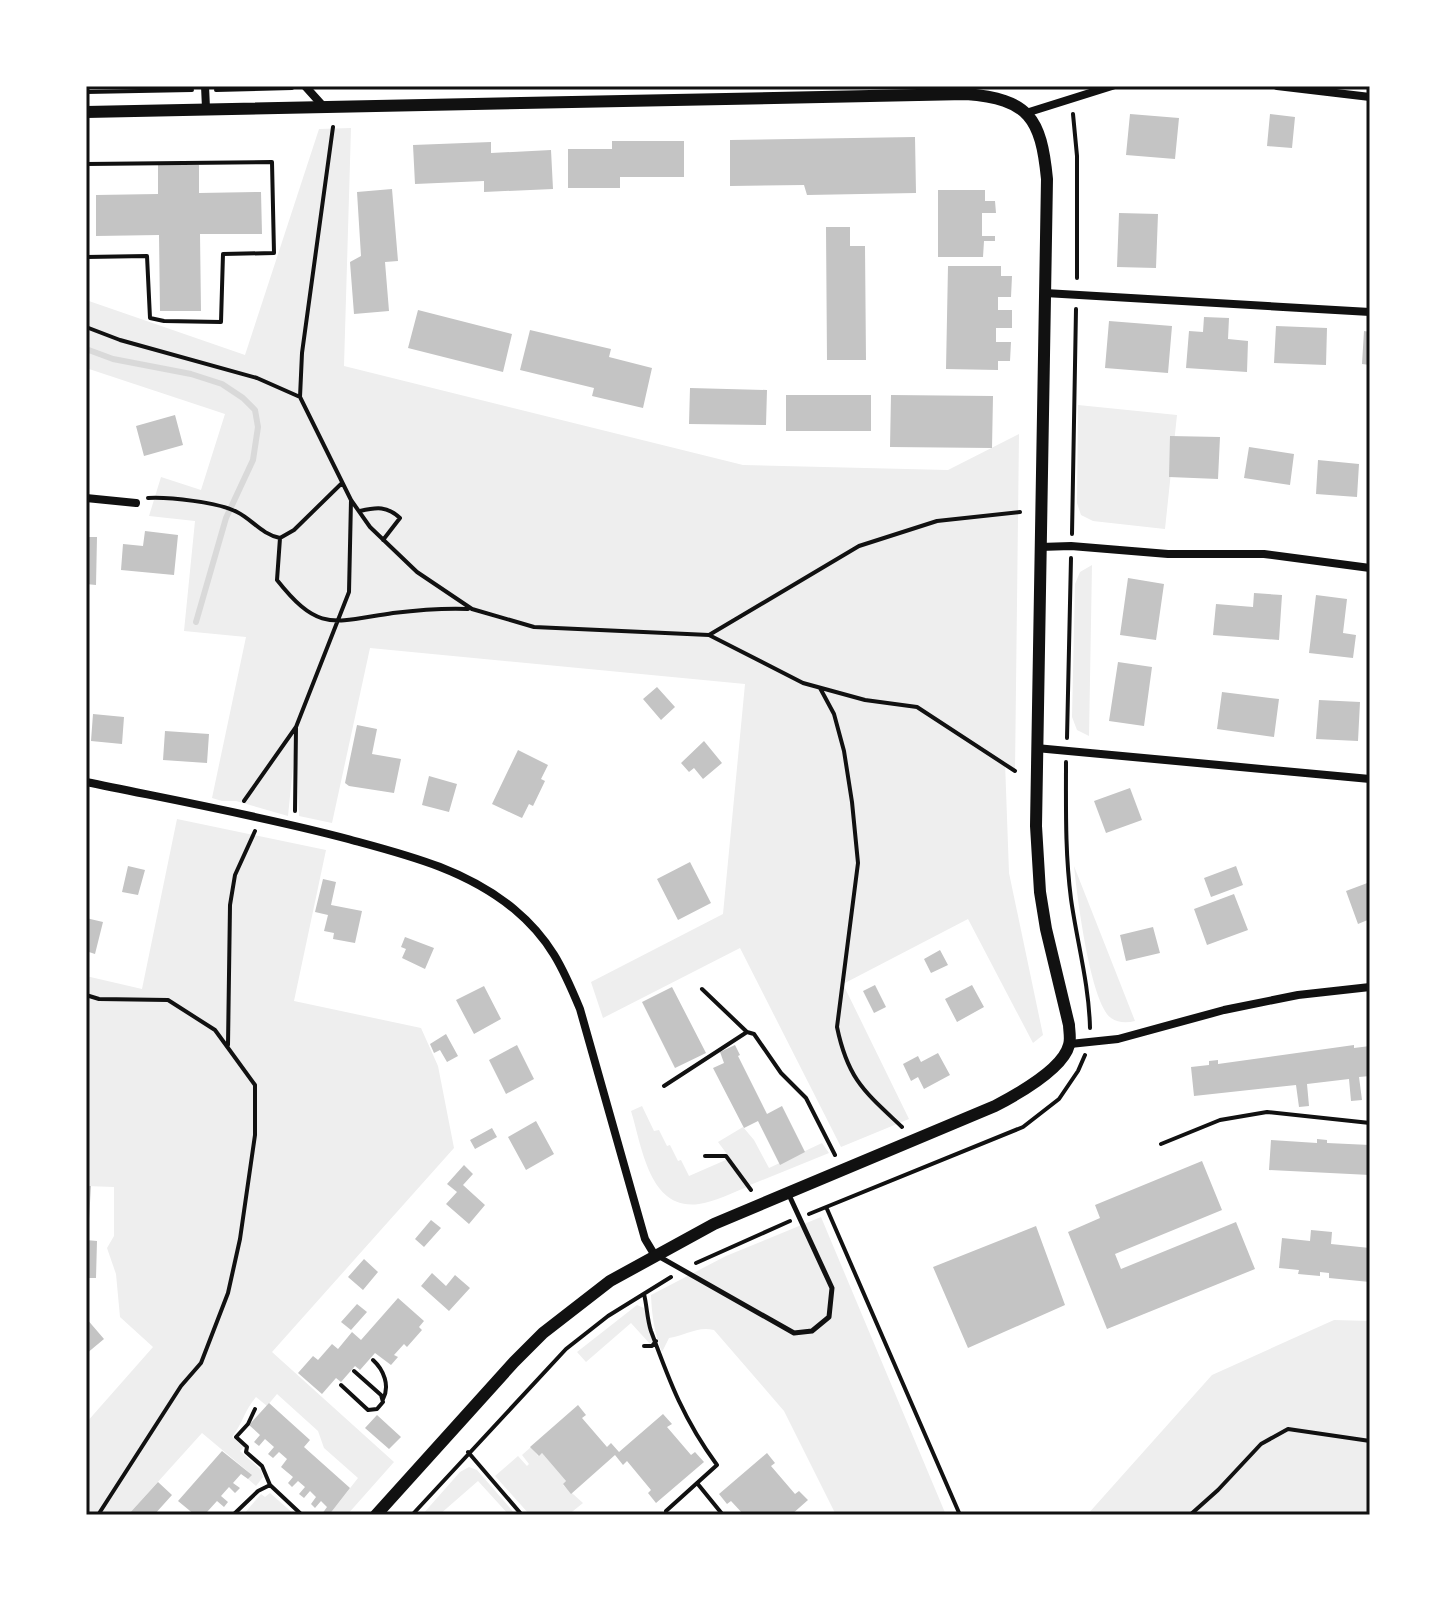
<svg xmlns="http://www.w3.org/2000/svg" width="1456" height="1601" font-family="'Exo 2',sans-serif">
<rect width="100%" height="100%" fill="#fff"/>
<!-- green -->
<path fill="#eee" d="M351,128L344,366L743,465L948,470L1019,434L1015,771L1005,762L1009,873L1043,1035L1033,1043L968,919L843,984L909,1119L841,1147L740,948L603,1018L591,982L723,914L745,684L370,648L332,823L299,816L296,737L288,816L236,801H222L212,798L246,637L184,631L195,521L149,516L161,477L201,490L225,414L86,368V300L245,355L319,129Z
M1078,405L1177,415L1165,529L1093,521L1081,515L1077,503Z
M1092,565L1089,736L1077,730L1072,717L1075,584L1080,572Z
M177,819L326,850L294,1001L421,1028L438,1066L454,1148L272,1352L394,1462L347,1515H329L358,1478L324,1448L318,1431L277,1394L267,1406L256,1397C244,1411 243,1423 232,1437L244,1447L240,1451L261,1470L263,1477L256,1486L248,1479L251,1474L202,1433L128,1515H92L86,1510V1423L153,1347L120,1317L116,1274L107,1248L114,1236V1187L86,1186V976L142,989Z
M1074,866L1135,1021C1127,1023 1118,1023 1111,1018C1090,1002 1077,895 1074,866Z
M642,1106L654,1131L659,1130L667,1146L670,1145L678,1161L681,1160L689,1176L728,1159L747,1187C732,1193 716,1201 699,1204C649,1211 642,1146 631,1111Z
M743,1127L754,1140L769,1168L822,1143L829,1153L750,1185L718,1142Z
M821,1217L946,1515H836L784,1411L714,1330C696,1326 686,1336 669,1338L662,1352C654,1332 652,1316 651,1295L726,1256Z
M637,1305L644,1308L654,1341L650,1344L631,1323L586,1362L577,1352Z
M1334,1320L1370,1321V1515H1087L1212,1375Z
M531,1447L538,1456L542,1453L566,1481L563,1485L583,1503L568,1515H530L495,1476L518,1456L527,1466L529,1464L522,1455Z
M469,1467L477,1470L516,1515H509L478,1481L439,1515H422L460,1472Z
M270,1493L295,1515H243L261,1494L265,1497Z"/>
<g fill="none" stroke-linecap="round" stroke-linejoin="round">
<!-- stream -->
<path stroke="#d9d9d9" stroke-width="6" d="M86,349L113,359L191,374L222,384L243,398L255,410L258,427L253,460L226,518L196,622"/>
</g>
<!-- building -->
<path fill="#c4c4c4" d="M1130,114L1179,118L1175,159L1126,155Z
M1270,114L1295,117L1292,148L1267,146Z
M915,137L916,193L807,195L804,185L730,186V140Z
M612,141H684V177H620V188H568V149H612Z
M491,142V153L551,150L553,189L484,192V181L415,184L413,145Z
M158,165H199V193L261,192L262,234H200L201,311H160L159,235L96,236V195L158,194Z
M392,189L398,261L385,262L389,311L354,314L350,262L361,256L357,192Z
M938,190H985V201H995L996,213H982V236H995V241H984L983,257H938Z
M1119,213L1158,214L1156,268L1117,267Z
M826,227H850V246H865L866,360H827Z
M948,266H1001V276H1012L1011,297H998V310H1012V328H996V342H1011L1010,361H998V370L946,369Z
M418,310L512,334L503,372L408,348Z
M1204,317L1229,318L1228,339L1248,341L1247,372L1186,368L1189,331L1203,332Z
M1109,321L1172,326L1168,373L1105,368Z
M1276,326L1327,328L1326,365L1274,363Z
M530,330L611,349L609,357L652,368L643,408L592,396L594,388L520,370Z
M1364,331L1370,332V365L1362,364Z
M690,388L767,390L766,425L689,424Z
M786,395H871V431H786Z
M891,395L993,396L992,448L890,447Z
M175,415L183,445L144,456L136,426Z
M1170,436L1220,437L1218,479L1169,477Z
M1249,447L1294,454L1290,485L1244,478Z
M1318,460L1359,464L1357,497L1316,494Z
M145,531L178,535L174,575L121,570L123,544L143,546Z
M86,537H97L96,585L86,584Z
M1128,578L1164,584L1156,640L1120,635Z
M1254,593L1282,595L1279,640L1213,635L1216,604L1253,607Z
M1316,595L1347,599L1343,633L1356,635L1353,658L1309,653Z
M1118,662L1152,667L1144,726L1109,721Z
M657,687L675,707L661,720L643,699Z
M1222,692L1279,699L1274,737L1217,729Z
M1319,700L1360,702L1358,741L1316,739Z
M93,714L124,717L122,744L91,741Z
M357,725L377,729L372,754L401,759L394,793L349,786L345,783Z
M165,731L209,734L207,763L163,760Z
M704,741L722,763L703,779L694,768L689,772L681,763Z
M518,750L548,765L541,779L545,781L533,806L529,804L522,818L492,804Z
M429,776L457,784L449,812L422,805Z
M1130,788L1142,820L1106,833L1094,801Z
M690,862L711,903L678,920L657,879Z
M128,866L145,870L138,895L122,892Z
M1236,866L1243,885L1211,897L1204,878Z
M323,879L336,882L331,905L362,911L355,943L333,939L334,933L324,931L328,915L315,912Z
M1370,882V919L1358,924L1346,891Z
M1234,894L1248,930L1207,945L1194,909Z
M86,918L103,922L95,954L86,951Z
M1153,927L1160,953L1126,961L1120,935Z
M405,937L434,948L425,969L402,958L406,949L401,947Z
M940,950L948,965L931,973L924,959Z
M875,985L886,1007L874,1013L863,991Z
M972,985L984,1007L957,1022L945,999Z
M484,986L501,1019L474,1034L456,1000Z
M672,987L706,1053L675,1068L642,1002Z
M446,1034L458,1056L447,1062L440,1050L434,1053L430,1044Z
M517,1045L534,1079L506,1094L489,1060Z
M735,1045L740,1055L738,1056L767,1114L782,1106L805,1152L780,1165L758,1121L744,1128L713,1068L724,1063L720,1052Z
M1354,1045V1048L1370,1046V1076L1359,1077L1362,1100L1351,1101L1349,1079L1307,1084L1309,1106L1299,1107L1296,1085L1194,1096L1191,1067L1209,1065V1061L1218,1060V1064Z
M938,1053L950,1075L924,1089L918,1077L911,1081L903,1064L918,1056L921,1062Z
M536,1121L554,1154L526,1170L508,1137Z
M492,1128L497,1137L475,1149L470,1140Z
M1317,1139L1327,1140V1143L1370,1145V1175L1269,1170L1271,1140L1317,1143Z
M1202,1161L1222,1210L1115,1254L1121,1269L1236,1222L1255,1269L1107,1329L1068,1232L1100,1218L1095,1205Z
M464,1165L473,1174L463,1185L485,1205L469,1224L446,1204L457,1192L447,1184Z
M86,1186H91L88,1236H86Z
M431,1220L441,1228L424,1247L415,1239Z
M1036,1226L1065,1305L968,1348L933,1267Z
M1311,1230L1332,1232L1331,1244L1370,1248V1282L1329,1278V1273L1320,1272V1276L1298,1274L1299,1270L1279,1268L1282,1238L1310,1241Z
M86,1240L97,1241L96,1278H86Z
M364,1259L378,1272L363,1290L348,1277Z
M432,1273L446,1286L455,1275L470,1288L449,1311L421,1286Z
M398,1298L424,1321L419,1327L422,1330L407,1347L404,1344L394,1355L398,1357L391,1365L375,1353L360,1370L355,1366L341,1382L336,1378L322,1394L298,1373L313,1356L318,1360L332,1344L338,1349L352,1332L361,1340Z
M357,1304L367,1312L351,1330L341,1322Z
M86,1318L104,1339L86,1354Z
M269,1403L310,1440L304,1447L350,1488L329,1515L322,1514L327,1507L321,1501L315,1508L311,1504L316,1497L310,1491L304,1498L299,1494L305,1487L298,1481L292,1487L288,1483L293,1477L281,1467L287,1459L279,1452L273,1458L268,1454L274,1447L265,1439L259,1446L254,1442L260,1435L249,1425Z
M578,1405L586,1415L582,1418L607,1447L611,1443L619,1452L663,1414L672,1424L667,1427L691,1455L695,1452L704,1462L656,1503L648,1493L651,1490L627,1461L623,1465L615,1455L571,1494L563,1484L566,1481L542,1453L539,1456L530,1447Z
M377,1415L401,1437L389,1449L365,1428Z
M222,1451L252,1475L248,1479L241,1474L233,1483L240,1488L235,1493L229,1487L221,1496L228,1502L224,1507L217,1501L207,1512L195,1515L178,1501Z
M767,1453L775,1463L771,1466L795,1494L799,1491L808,1500L791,1515H744L731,1501L727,1504L719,1494Z
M158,1482L172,1495L154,1515H128Z"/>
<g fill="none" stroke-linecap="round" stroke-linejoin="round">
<!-- path -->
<path stroke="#111" stroke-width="4" d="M324,87L442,86
M216,90L292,88
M86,92L192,90
M1073,114L1077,156V278
M86,164L272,162L274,253L223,254L221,322L164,321L150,318L147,256L86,257V212
M86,327L120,340L257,378L300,397
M148,498C169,497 218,502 237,512C253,520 261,534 280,538L294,530L341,484
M351,500L370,527L417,572L472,609L534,627L709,635L803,683L865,700L917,707L1015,771
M360,511C377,507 387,506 400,518L383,540
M1072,534L1076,309
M280,538L277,580C319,633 333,622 393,613C418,610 443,608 468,609
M709,635L859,546L937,521L1020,512
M820,688L834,714L844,751L852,802L858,863L837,1027C848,1080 865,1092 902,1127
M1067,738L1071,558
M1066,762C1066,808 1065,853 1071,899C1077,942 1089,984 1090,1028
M244,801L296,727L349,592L351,500L300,397L302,353L333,127
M295,811L296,728
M702,989L747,1032L754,1034L781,1073L806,1098L835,1155
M86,995L99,999L168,1000L215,1030L255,1085V1135L240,1239L228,1293L201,1363L181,1386L98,1515
M228,1045L230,905L235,875L255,831
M664,1086L747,1032
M1161,1144L1220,1120L1267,1112L1370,1123
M705,1156H726L751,1190
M827,1209L960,1515
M809,1214L1023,1127L1059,1099L1078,1071L1085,1055
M696,1263L790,1221
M644,1294C647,1306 647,1319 651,1331C670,1383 684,1420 717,1465L666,1511
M644,1346H652L656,1341
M373,1360C384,1370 390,1386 383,1399
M341,1385L368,1410L377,1409L383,1402L381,1395L354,1371
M255,1409L248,1424L236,1437L247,1447L246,1452L262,1466L270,1485
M468,1452L522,1515
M697,1483L723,1515
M233,1515L258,1491L270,1485L302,1515
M412,1515L566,1349L608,1316L671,1277
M618,1515L619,1514
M1190,1515L1218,1490L1261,1444L1288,1429L1370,1441"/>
<!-- service -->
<path stroke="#111" stroke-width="5" d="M658,1256L794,1333L812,1331L829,1317L832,1288L789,1195"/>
<!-- minor -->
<path stroke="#111" stroke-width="8" d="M205,86L206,108
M305,86L323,106
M1277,86L1370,97
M1026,113L1112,86
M1045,293L1370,312
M86,498L136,503
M1040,547L1071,546L1168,554H1264L1370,568
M1036,748L1370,779
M86,782C173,800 261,816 348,839C407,855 465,869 514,909C550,939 563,968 580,1009L645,1239L654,1254
M1070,1044L1118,1039L1224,1010L1298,995L1370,987"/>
<!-- tertiary -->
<path stroke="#111" stroke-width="12" d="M86,112L966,94C1029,99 1041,118 1047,179L1036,826L1040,892L1046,929L1069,1025C1069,1030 1071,1039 1069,1045C1063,1069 1016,1095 995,1106L714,1224L610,1281L543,1333L514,1362L376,1515"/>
</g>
<!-- border -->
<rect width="1456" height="1601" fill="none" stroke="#ffffff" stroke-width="176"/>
<rect x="88" y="88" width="1280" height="1425" fill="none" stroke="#111" stroke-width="3"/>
</svg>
